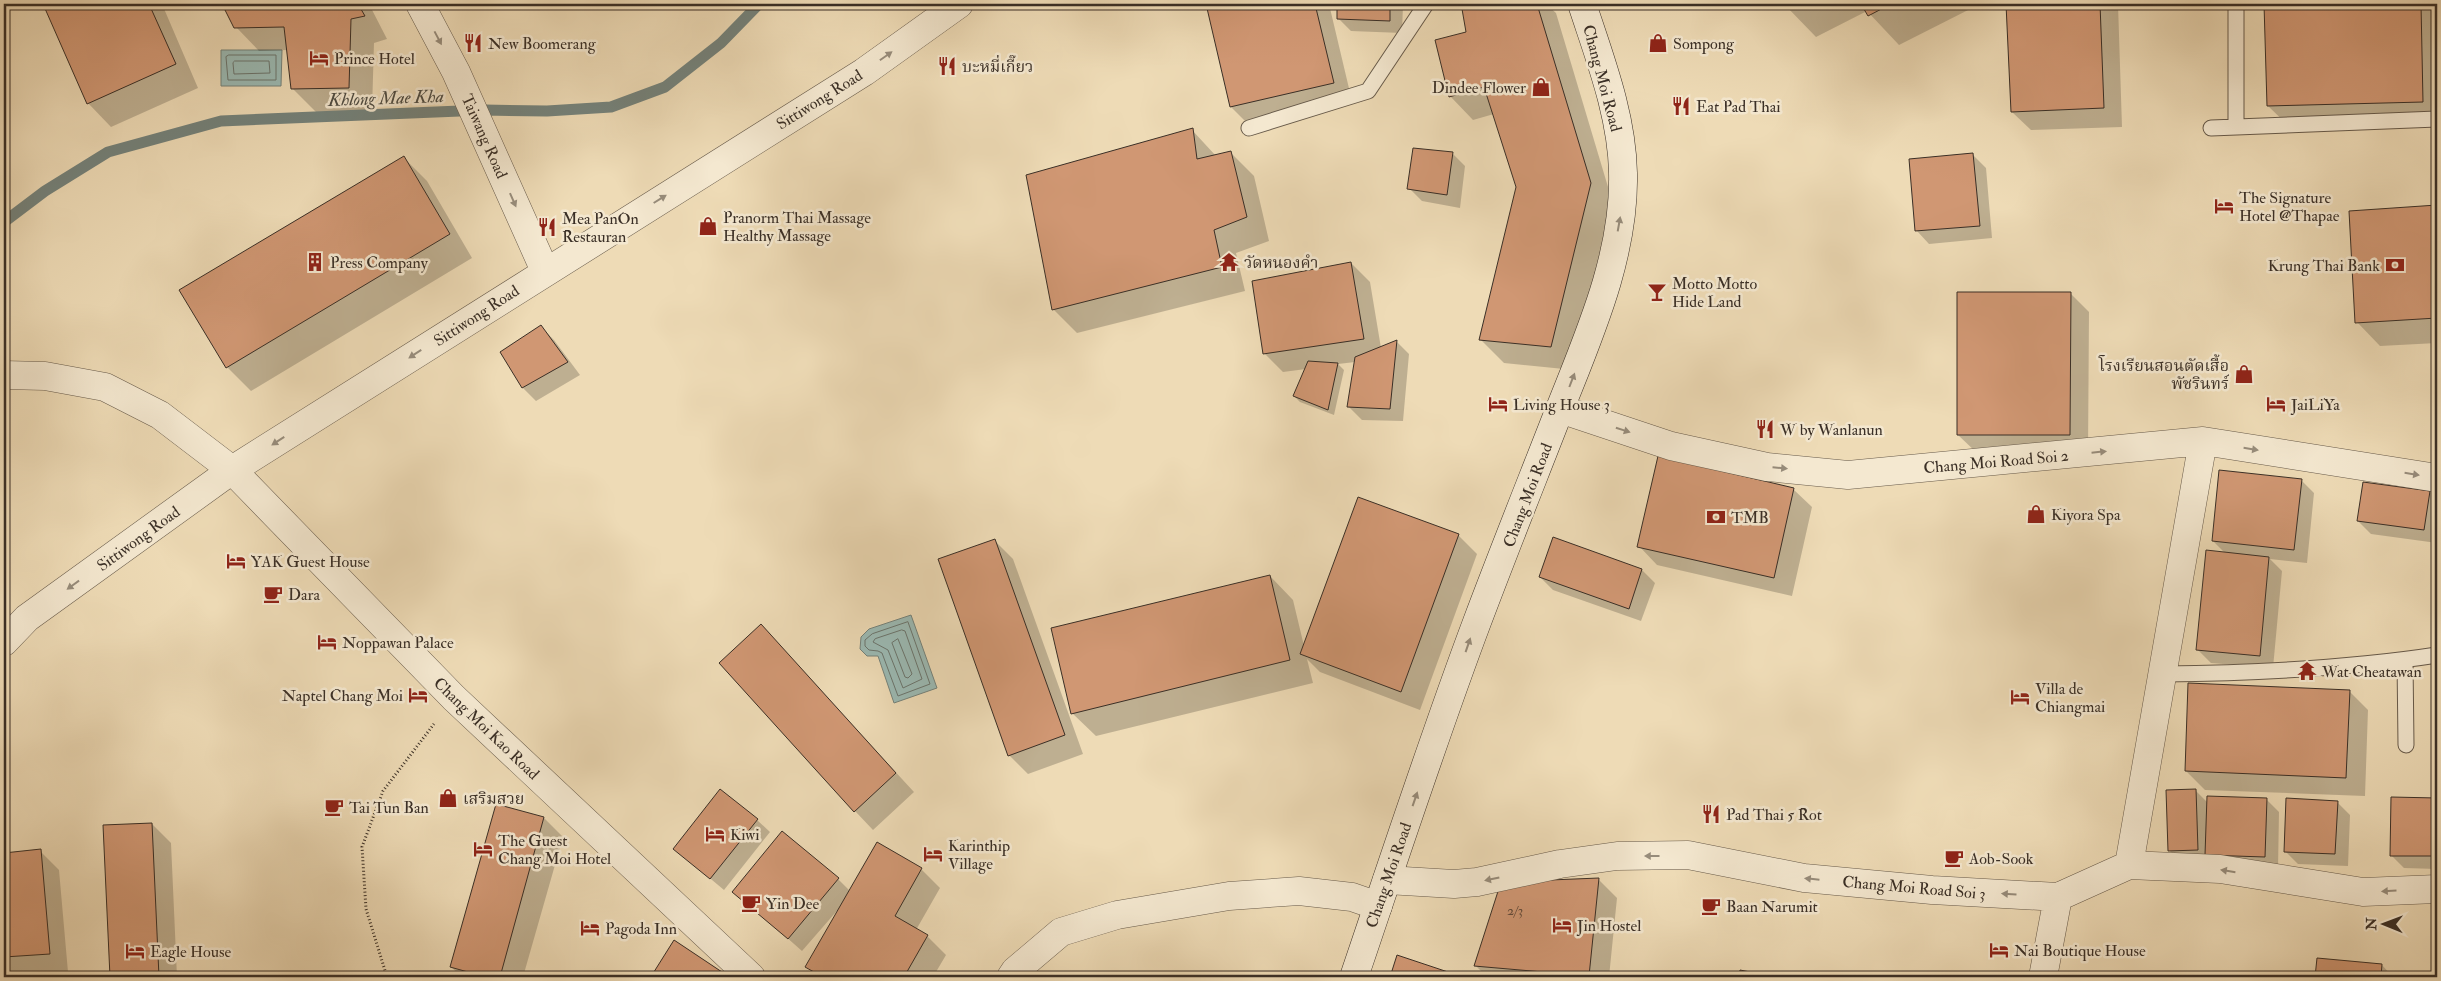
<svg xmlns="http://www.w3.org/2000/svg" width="2441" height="981" font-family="'IM FELL Double Pica','Noto Serif Thai',serif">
<rect width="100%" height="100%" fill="#eedbb6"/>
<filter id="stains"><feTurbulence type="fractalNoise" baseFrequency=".004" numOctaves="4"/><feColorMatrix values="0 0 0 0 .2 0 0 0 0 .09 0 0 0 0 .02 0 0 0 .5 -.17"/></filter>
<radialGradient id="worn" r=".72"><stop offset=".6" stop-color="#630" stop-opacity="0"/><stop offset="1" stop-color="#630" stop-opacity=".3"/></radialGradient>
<!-- water -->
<path fill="#9bbab4" stroke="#74827b" d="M221,50H282L281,86H221Z
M911,615L937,688L894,703L878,656H867L860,649L861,637L869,629Z"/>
<!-- shadow -->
<path fill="#0003" d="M45,4H162L198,88L111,127L88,103Z
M224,4H369L387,39L374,43L372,111L316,112L292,88L288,50L259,51L236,27Z
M1208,4H1329L1352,101L1250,126L1231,107Z
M1338,4H1403L1402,33L1351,31L1338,18Z
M1483,4H1546L1556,13L1614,207L1574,370L1504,363L1481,340L1517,187L1494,114L1473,120L1450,96L1467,33L1463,10Z
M1784,4H1980L1899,45L1867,11L1816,37Z
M2007,4H2118L2122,127L2031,130L2012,112Z
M2266,4H2437V126L2292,129L2268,106Z
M1192,130L1216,156L1230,152L1254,176L1269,241L1236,253L1245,291L1077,333L1053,309Z
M1452,153L1465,166L1460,208L1422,201L1409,188Z
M1973,155L1986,168L1992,238L1929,244L1917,231Z
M404,158L427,181L472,258L251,391L227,367L181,290Z
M2437,207V343L2380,346L2357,322L2350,212Z
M1351,263L1370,282L1381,348L1396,341L1409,354L1403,421L1362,420L1349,407L1355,362L1338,364L1344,370L1334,415L1300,402L1294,396L1306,369L1283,372L1264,353Z
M2070,293L2089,312L2088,454L1977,453L1958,435Z
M541,327L554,340L580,375L536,401L523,388Z
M2301,480L2314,493L2307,563L2270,559L2282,571L2273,668L2211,663L2198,650L2225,553L2213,541Z
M1793,489L1812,507L1792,596L1657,565L1639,546Z
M2430,492L2437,500V543L2371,534L2358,521Z
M1458,535L1477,554L1420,710L1320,672L1307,659L1313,683L1096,736L1072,713L1270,576L1293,600L1304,646Z
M1554,538L1642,570L1655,583L1641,621L1553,590L1540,577Z
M995,541L1013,559L1083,754L1028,774L1009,755Z
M761,626L914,792L873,830L855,811Z
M2349,691L2368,710L2365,796L2205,790L2186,771Z
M2195,790L2208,803L2266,799L2279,812L2278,869L2182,863L2169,850Z
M2392,799H2437V869L2404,868L2391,855Z
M4,802L8,807L4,811Z
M2337,802L2350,815L2348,866L2298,864L2285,851Z
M497,805L544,818L563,837L523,977H462L451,967Z
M757,820L770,832L724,890L675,849Z
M152,824L171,843L177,977H111L104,826Z
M877,844L921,869L940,888L916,930L927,936L946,955L933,977H817L807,967L842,905L802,951L734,891L838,879L850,891Z
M40,851L59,870L68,972L4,977V854Z
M1598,879L1617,898L1609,977H1487L1475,965Z
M1398,956L1459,977H1391Z
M2318,959L2382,965L2393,977H2316Z
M653,975H724L726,977H656Z"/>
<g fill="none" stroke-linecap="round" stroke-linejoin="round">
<!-- shore -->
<path stroke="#6a746d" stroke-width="1" d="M229,55H276V80H228L226,57Z
M235,61H269L270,73L234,74L233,63Z
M908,622L930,684L898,696L882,653L878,651L869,650L865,646V640L872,634Z
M902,630L905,631L922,679L903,688L888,650L873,642L875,639Z
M898,639L912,674L908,678L905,677L892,643Z"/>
<!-- stream -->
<path stroke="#74827b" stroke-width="11" d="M4,222L45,191L108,152L221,121L484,110L547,111L611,107L665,87L721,43L759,4"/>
</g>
<!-- building -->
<path fill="#d09773" stroke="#3a2f26" d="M43,4H149L176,64L87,104Z
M222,4H358L365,16L351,19L349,88L291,89L284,27L234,28Z
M1206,4H1315L1334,83L1230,107Z
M1337,4H1390V21L1337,19Z
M1479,4H1537L1591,183L1551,347L1479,340L1516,187L1484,87L1449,97L1435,40L1466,32L1462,9Z
M1861,4H1891L1868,16Z
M2006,4H2100L2104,108L2011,112Z
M2264,4H2421L2423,102L2267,106Z
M1193,128L1197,159L1231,151L1247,217L1214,230L1222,267L1052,310L1026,175Z
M1413,148L1453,152L1447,195L1407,189Z
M1973,153L1980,226L1915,231L1909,159Z
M404,156L450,234L226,368L179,290Z
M2437,205V318L2355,323L2349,211Z
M1351,262L1364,339L1263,354L1252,281Z
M1957,292H2071L2070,435H1957Z
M541,325L568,362L522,388L500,352Z
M1397,340L1390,409L1347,407L1355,357Z
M1308,361L1338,363L1328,410L1293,396Z
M1658,456L1794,488L1774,578L1637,547Z
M2219,470L2302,479L2294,550L2212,541Z
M2363,482L2430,491L2424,530L2357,521Z
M1358,497L1459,534L1401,692L1300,654Z
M1553,537L1642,569L1629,609L1539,577Z
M995,539L1065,735L1008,756L938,559Z
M2206,550L2269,557L2260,656L2196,650Z
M1270,575L1290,660L1071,714L1051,628Z
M761,624L896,773L854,812L719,663Z
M2188,683L2350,690L2346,778L2185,771Z
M720,789L758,819L710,879L673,849Z
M2196,789L2198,850L2168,851L2166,790Z
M2207,796L2267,798L2265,857L2205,855Z
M2391,797L2437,798V856H2390Z
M2286,798L2338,801L2335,854L2284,852Z
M496,804L544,817L500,977H486L450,967Z
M152,823L159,977H110L103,825Z
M782,831L839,878L788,939L732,892Z
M877,842L922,868L895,916L928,935L904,977H823L805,967Z
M41,849L50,954L4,957V853Z
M1599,878L1589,976L1474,966L1501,882Z
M674,940L725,974L723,977H655L652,975Z
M1397,955L1463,977H1390Z
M2317,958L2382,964L2381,977H2315Z
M1740,970L1776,977H1739Z"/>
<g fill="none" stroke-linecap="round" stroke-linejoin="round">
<!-- lane casing -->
<g stroke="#675a4a" stroke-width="17">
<path id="lane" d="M2236,4V127
M1249,128L1368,91L1426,4
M2211,128L2437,119
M2405,660L2406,745
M2163,674C2255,673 2346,669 2437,655"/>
</g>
<!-- street casing -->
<g stroke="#675a4a" stroke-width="29">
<path id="street" d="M420,4L456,72L545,271
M4,375L45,376L105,387L160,415L232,470L454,698L751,977
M1560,409L1671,446L1767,467L1848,475L2203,441L2437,478
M4,642L27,618L232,470L864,72L959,4
M2129,865L2203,441
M1387,880L1454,884L1477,882L1560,864L1617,856L1688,855L1804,878L1932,890L2058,897L2129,865L2220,869L2363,892L2437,889
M1011,977L1015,971L1061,932L1117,915L1229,896L1299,891L1352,897L1378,906
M2043,977L2058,897"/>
</g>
<!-- secondary casing -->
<g stroke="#3a2f26" stroke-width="29">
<path id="secondary" d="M1354,977C1394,859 1433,739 1477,622C1504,550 1533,478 1561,406C1590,333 1625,254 1623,173C1622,115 1600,59 1582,4"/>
</g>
<!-- path -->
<path stroke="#3a2f26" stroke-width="3" stroke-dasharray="1 2.5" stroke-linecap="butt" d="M387,977L366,909L362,847L383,791L434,724"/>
<!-- lane -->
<use href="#lane" stroke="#f4e8d0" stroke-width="15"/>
<!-- street -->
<use href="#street" stroke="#f4e8d0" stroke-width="28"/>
<!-- secondary -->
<use href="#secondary" stroke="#f4e8d0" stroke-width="28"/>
</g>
<!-- one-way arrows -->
<defs><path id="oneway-solid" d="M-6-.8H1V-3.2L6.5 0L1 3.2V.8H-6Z" transform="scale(1.25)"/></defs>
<g fill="#978c7b">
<use href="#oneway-solid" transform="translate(438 38) rotate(62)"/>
<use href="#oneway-solid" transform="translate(886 56) rotate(-35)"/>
<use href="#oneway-solid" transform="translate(660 199) rotate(-32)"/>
<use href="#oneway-solid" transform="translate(513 200) rotate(66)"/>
<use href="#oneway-solid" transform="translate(1619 224) rotate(-80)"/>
<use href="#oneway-solid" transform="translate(415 354) rotate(147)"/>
<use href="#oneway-solid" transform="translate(1572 380) rotate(-69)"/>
<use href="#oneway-solid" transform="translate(1623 430) rotate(18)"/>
<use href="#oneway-solid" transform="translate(278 441) rotate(147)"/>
<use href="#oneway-solid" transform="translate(2251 449) rotate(9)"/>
<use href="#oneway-solid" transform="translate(2099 452) rotate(-6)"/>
<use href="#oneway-solid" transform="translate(1780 468) rotate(5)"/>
<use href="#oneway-solid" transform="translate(2412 474) rotate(9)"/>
<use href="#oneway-solid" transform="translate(73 585) rotate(144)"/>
<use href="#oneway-solid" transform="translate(1468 645) rotate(-71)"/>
<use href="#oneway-solid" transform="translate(1415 799) rotate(-71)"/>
<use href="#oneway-solid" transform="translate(1652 856) rotate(180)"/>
<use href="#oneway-solid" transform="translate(2228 871) rotate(-171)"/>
<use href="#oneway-solid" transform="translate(1492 879) rotate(168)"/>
<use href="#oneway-solid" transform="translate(1812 879) rotate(-174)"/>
<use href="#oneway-solid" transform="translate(2389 891) rotate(177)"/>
<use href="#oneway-solid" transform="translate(2009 894) rotate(-177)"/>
</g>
<!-- icons -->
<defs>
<g id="restaurant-bare" transform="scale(1.5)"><path d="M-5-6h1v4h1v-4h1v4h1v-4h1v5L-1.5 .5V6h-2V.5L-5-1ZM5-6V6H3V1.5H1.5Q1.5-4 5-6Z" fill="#8f2418" stroke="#f4e8d0" stroke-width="2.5" paint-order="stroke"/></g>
<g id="shop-bare" transform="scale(1.5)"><path d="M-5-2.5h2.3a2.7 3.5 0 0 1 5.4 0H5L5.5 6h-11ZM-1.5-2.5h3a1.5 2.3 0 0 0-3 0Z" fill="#8f2418" stroke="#f4e8d0" stroke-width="2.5" paint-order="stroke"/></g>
<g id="hotel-bare" transform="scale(1.5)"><path d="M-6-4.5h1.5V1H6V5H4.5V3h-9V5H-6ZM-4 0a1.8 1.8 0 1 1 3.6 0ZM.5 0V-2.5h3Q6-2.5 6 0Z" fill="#8f2418" stroke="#f4e8d0" stroke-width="2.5" paint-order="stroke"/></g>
<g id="building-bare" transform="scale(1.5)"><path d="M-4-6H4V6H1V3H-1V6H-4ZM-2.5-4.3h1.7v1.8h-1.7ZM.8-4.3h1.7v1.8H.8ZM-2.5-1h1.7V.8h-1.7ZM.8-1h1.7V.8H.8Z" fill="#8f2418" stroke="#f4e8d0" stroke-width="2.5" paint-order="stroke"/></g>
<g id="temple-bare" transform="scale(1.5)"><path d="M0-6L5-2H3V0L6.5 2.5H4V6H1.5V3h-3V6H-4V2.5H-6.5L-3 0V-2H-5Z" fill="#8f2418" stroke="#f4e8d0" stroke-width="2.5" paint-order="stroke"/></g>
<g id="bank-bare" transform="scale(1.5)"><path d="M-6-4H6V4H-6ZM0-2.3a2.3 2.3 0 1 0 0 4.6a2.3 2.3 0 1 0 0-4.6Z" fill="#8f2418" stroke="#f4e8d0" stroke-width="2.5" paint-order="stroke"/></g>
<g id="bar-bare" transform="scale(1.5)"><path d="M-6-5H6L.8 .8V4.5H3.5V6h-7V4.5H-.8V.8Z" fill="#8f2418" stroke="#f4e8d0" stroke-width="2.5" paint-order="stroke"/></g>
<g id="cafe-bare" transform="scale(1.5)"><path d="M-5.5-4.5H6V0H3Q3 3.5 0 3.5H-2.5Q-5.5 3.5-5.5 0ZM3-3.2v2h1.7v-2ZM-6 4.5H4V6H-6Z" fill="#8f2418" stroke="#f4e8d0" stroke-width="2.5" paint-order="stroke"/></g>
</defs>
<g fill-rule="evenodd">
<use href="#restaurant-bare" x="473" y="43"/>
<use href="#shop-bare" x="1658" y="43"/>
<use href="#hotel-bare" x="319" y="58"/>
<use href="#restaurant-bare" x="947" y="66"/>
<use href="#shop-bare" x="1541" y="87"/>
<use href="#restaurant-bare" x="1681" y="106"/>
<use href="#hotel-bare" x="2224" y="206"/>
<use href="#shop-bare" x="708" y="226"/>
<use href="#restaurant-bare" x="547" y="227"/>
<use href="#building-bare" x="315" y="262"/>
<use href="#temple-bare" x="1229" y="262"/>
<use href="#bank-bare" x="2395" y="265"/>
<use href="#bar-bare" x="1657" y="292"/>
<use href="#shop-bare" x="2244" y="374"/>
<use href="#hotel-bare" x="1498" y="404"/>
<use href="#hotel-bare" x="2276" y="404"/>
<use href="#restaurant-bare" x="1765" y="429"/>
<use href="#shop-bare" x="2036" y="514"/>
<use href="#bank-bare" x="1716" y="517"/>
<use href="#hotel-bare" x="236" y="561"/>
<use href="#cafe-bare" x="273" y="594"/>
<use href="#hotel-bare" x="327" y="642"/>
<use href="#temple-bare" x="2307" y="671"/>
<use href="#hotel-bare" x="418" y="695"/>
<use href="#hotel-bare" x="2020" y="697"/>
<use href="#shop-bare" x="448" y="798"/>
<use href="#cafe-bare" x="334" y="807"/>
<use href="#restaurant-bare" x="1711" y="814"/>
<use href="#hotel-bare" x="715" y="834"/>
<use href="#hotel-bare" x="483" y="849"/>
<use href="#hotel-bare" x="933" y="854"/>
<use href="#cafe-bare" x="1954" y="858"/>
<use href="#cafe-bare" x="751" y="903"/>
<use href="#cafe-bare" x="1711" y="906"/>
<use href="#hotel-bare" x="1562" y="925"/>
<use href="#hotel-bare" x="590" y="928"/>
<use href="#hotel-bare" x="1999" y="950"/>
<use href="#hotel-bare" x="135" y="951"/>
</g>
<g text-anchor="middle" stroke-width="5" stroke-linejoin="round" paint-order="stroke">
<!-- number labels -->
<g font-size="14" fill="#604939">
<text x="1515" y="915">2/3</text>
</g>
<!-- poi labels -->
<g font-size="16" fill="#3a2f26" stroke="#f4e8d0" text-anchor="start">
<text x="488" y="49">New Boomerang</text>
<text x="1673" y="49">Sompong</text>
<text x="334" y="64">Prince Hotel</text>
<text x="962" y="72">บะหมี่เกี๊ยว</text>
<text x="1526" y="93" text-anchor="end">Dindee Flower</text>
<text x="1696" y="112">Eat Pad Thai</text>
<text x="2239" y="203">The Signature<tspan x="2239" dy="18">Hotel @Thapae</tspan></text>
<text x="723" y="223">Pranorm Thai Massage<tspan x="723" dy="18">Healthy Massage</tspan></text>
<text x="562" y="224">Mea PanOn<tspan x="562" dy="18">Restauran</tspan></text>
<text x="330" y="268">Press Company</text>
<text x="1244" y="268">วัดหนองคำ</text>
<text x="2380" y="271" text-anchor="end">Krung Thai Bank</text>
<text x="1672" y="289">Motto Motto<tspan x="1672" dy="18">Hide Land</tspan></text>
<text x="2229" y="371" text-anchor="end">โรงเรียนสอนตัดเสื้อ<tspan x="2229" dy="18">พัชรินทร์</tspan></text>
<text x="1513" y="410">Living House 3</text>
<text x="2291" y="410">JaiLiYa</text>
<text x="1780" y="435">W by Wanlanun</text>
<text x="2051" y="520">Kiyora Spa</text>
<text x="1731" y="523">TMB</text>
<text x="251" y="567">YAK Guest House</text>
<text x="288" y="600">Dara</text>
<text x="342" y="648">Noppawan Palace</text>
<text x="2322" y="677">Wat Cheatawan</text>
<text x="2035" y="694">Villa de<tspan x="2035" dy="18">Chiangmai</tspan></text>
<text x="403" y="701" text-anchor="end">Naptel Chang Moi</text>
<text x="463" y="804">เสริมสวย</text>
<text x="349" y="813">Tai Tun Ban</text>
<text x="1726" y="820">Pad Thai 5 Rot</text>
<text x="730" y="840">Kiwi</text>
<text x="498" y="846">The Guest<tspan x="498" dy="18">Chang Moi Hotel</tspan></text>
<text x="948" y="851">Karinthip<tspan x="948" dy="18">Village</tspan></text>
<text x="1969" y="864">Aob-Sook</text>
<text x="766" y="909">Yin Dee</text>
<text x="1726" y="912">Baan Narumit</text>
<text x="1577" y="931">Jin Hostel</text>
<text x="605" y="934">Pagoda Inn</text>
<text x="2014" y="956">Nai Boutique House</text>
<text x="150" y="957">Eagle House</text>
</g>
<!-- street labels -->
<g font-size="16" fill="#3a2f26" stroke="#f4e8d0">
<text transform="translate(1603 78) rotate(75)" y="6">Chang Moi Road</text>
<text transform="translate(819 99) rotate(-32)" y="6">Sittiwong Road</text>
<text transform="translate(485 136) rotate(66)" y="6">Taiwang Road</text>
<text transform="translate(476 315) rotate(-33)" y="6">Sittiwong Road</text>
<text transform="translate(1996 461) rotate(-5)" y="6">Chang Moi Road Soi 2</text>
<text transform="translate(1527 495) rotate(-69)" y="6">Chang Moi Road</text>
<text transform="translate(138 538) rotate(-36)" y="6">Sittiwong Road</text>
<text transform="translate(487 728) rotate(44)" y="6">Chang Moi Kao Road</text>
<text transform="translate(1388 875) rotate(-71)" y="6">Chang Moi Road</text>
<text transform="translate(1914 887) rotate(5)" y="6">Chang Moi Road Soi 3</text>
</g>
<!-- water labels -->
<g font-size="18" font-style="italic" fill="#4d4b42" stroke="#f4e8d0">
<text transform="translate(386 98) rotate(-2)" y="6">Khlong Mae Kha</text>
</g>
</g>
<!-- margin -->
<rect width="2441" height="981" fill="none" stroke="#eedbb6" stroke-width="20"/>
<rect x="5" y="5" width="2431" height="971" fill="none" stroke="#3a2f26" stroke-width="2.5"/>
<rect x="10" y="10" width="2421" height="961" fill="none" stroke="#3a2f26"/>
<!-- north arrow -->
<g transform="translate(2384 924) rotate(271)" stroke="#f4e8d0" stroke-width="4" paint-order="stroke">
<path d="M0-4L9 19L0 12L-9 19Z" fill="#3a2f26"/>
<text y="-8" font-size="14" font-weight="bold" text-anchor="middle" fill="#3a2f26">N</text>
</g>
<rect width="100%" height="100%" filter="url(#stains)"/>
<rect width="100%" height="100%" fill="url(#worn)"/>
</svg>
